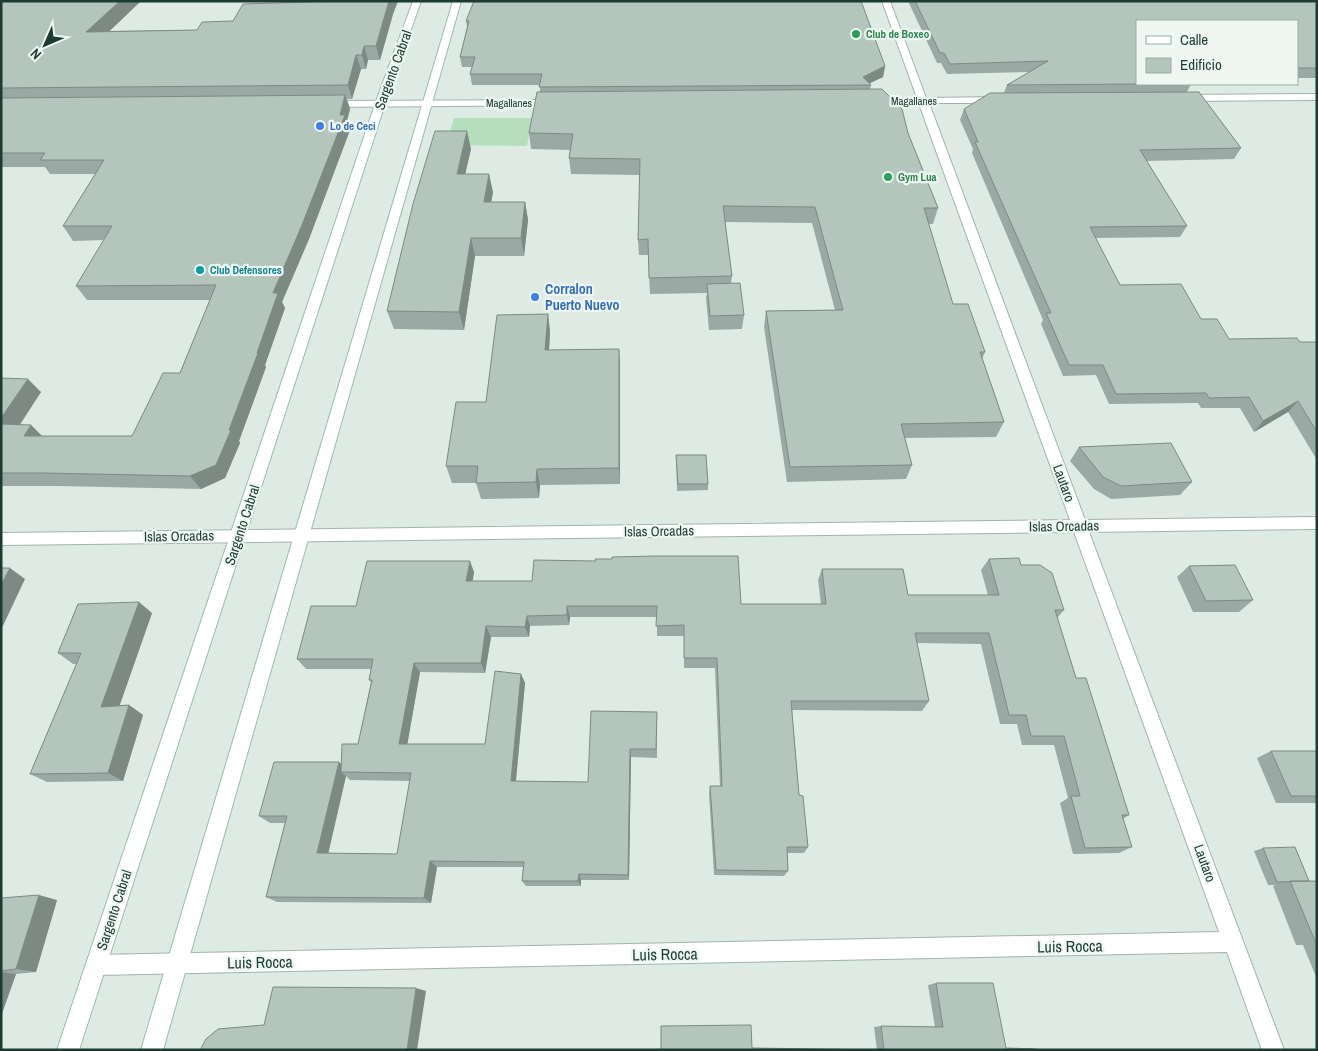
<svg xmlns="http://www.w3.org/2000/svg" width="1318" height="1051" font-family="'Archivo Narrow',sans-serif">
<rect width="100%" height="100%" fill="#deebe4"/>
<!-- green -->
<path fill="#b5debd" d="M454,118H532L527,146L446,145Z"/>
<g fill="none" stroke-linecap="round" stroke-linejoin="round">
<!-- street casing -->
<g stroke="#a1b3ab" stroke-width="2">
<path id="street" d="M882,1H890L926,98L997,97L1002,100L997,103H929L1085,520L1317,517V529L1089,532L1284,1050H1262L1227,952L96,975L89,972L86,965L89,958L96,955L1219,932L1074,532L1,545V533L1070,520L919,104H875L870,101L875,98H917Z
M1317,94V100L1185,101L1180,98L1185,95Z
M555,100L560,103L558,105L328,107L323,104L328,101Z"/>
</g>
<!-- secondary casing -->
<g stroke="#9ebaae" stroke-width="2">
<path id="secondary" d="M413,1H421L385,104L79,1050H57L375,104Z
M453,1H461L163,1050H141Z"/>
</g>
<!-- street -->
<use href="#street" fill="#fff" fill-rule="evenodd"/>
<!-- secondary -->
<use href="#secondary" fill="#fff" fill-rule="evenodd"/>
</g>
<!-- wall -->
<path fill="#9aa9a3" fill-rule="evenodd" d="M1,1H141L109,31L197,30L233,21L341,1H398L393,14L380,60H368L366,69H361L352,99H347L350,109L347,121L350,130L309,239L282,302L285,308L265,365L266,367L239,441L240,443L225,478L201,489L57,486H1V378L41,392L20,425H31L42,436H132L180,373L210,300H87L76,286L104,240L73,241L63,226L95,174H50L45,167H1Z
M908,1H1317V78H1297V21L1137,84H1191L1187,92L1241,148L1234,159L1146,161L1187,226L1180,237L1095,238L1120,285L1201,319L1229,339L1300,342H1317V460L1288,412L1254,432L1240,408H1201L1198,403L1109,404L1096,375L1063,376L1041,324L1043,320L972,153L973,149L960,120L964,109L1004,93L1007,85L1030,72L947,74L941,63H937Z
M466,21L885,66L883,77L870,83L871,85L870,90L908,133L938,208L933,224H928L953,304L985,352L982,359L1004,422L996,437L905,438L912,465L906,479L787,482L764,327L766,311L835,310L812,223L725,222L732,276L731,284L744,315L742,329L709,330L706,298L707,293L650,294L648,255H639L638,240L640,175L571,174L569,158L570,150L531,149L529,133L540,92V85H472L470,74L472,67H462L460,57L467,27Z
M471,149L465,174L493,192L491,202H525L528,220L524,256H475L464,330L394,329L387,311Z
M548,314L550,332L549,350L619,349L620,366V484L540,485L539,498L481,499L476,483H452L446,466L486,402Z
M1079,447L1192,482L1180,495L1111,499L1094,489L1070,461Z
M676,455L708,484V490L677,491Z
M989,559L1021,565L1064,610L1057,618L1076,678L1129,815L1123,819L1132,847L1119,853L1073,854L1060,803L1068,798L1054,745H1022L1017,724H1000L981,644L917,643L929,701L922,711L792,710L799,795L808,847L804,853H787L788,871L784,876L714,875L709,793L710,786H720L715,668H684V636H657V617H570L569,625L530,626L529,637H491L485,673L420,672L407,744H485L521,674L525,683L516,781L588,782L657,712V758L631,757L629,880H581V886H526L522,881L523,867H437L431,903L277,902L266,897L285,823H270L259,816L341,765L358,744L371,682L369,680L371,669H306L297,659L356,606L474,572L472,581L741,604H821L818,580L822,569L908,595H988L981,570ZM346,776L350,780L410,781L397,854L328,853Z
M1189,566L1253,600L1239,612H1193L1177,577Z
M152,613L119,706L129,705L143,715L123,781L47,782L30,774L77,664H73L58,653Z
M1271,751H1317V803H1276L1257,758Z
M1263,848L1309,881H1317V979L1303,945H1296L1273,886L1276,885H1268L1254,851Z
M1,898L57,900L36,972L16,974L1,1016Z
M936,983L1006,1048L1037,1050H661L752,1048L877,1050L874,1027L881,1026L935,1027L928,985Z"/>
<!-- shaded-wall -->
<path fill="#7d8a84" d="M120,1H141L94,46L86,32Z
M389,1H398L393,14L380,60L376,46Z
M364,46L368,60L366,69L362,55Z
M356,55L361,69L352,99L348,85Z
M885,66L883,77L866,85L863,77Z
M345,95L350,109L347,121L350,130L309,239L282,302L285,308L265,365L266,367L239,441L240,443L225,478L201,489L190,476L229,430L257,353L273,293L340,115Z
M467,131L471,149L461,192L457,174Z
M489,174L493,192L488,220L484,202Z
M525,202L528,220L524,256L521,238Z
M471,238L475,256L464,330L459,312Z
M548,314L550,332L548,368L545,350Z
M619,349L620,366V484L619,468Z
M28,379L41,392L11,437L1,428V418Z
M1298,401L1288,412L1254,432L1263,421Z
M31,425L44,438L24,436Z
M537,469L540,485L539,498L536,482Z
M470,561L474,572L471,593L466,581Z
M10,568L25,579L1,630V585Z
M139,602L152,613L116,716L101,707Z
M567,606L570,617L569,625L567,615Z
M527,616L530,626L529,637L525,627Z
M486,626L491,637L485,673L481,663Z
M414,663L420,672L406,752L399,744Z
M521,674L525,683L515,789L511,781Z
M129,705L143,715L123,781L108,773Z
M630,749L631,757L629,880L628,875Z
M339,762L347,770L341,772L346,776L327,859L317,853Z
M430,861L437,867L431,903L424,898Z
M579,874L581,880V886L578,881Z
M39,895L57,900L36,972L16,969Z
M1,972L16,974L1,1016Z
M416,988L426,991L417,1050H407Z"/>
<!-- building -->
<path fill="#b3c5bd" stroke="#7d8a84" d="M1,1H120L86,32L197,30L202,22L233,21L243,4L341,1H389L376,46H364L362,55H356L348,85L1,88Z
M474,1H861L885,66L863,77L871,85L539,87L542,74H470L475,57H460L469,21H466Z
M915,1H1317V68H1297V21H1137V84L1007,85L1048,61L950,64L944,53H940Z
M882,89L902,109L908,133L938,208H924L953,304H968L985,352H980L1004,422L901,424L912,465L790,467L766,311L843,310L815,207L723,206L732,276L649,278L648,239L638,240L640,159L569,158L573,134L529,133L537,92Z
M1199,92L1241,148L1140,150L1187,226L1090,227L1120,285L1181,284L1201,319H1217L1229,339L1297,338L1300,342H1317V432L1298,401L1263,421L1249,397L1209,398L1206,393L1116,394L1103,365H1069L1046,313H1051L975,142H978L964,109L990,93Z
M345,95L340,115H345L302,225L273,293H278L257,353H258L229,430H231L216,465L190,476L44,473H1V424L31,425L24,436H132L163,373H180L216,285L76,286L112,226H63L104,160H40L45,153H1V98Z
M435,131H467L457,174H489L484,202H525L521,238H471L459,312L387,311L413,204Z
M740,283L744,315L710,316L707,284Z
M548,314L545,350L619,349V468L537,469L536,482L476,483L478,466H446L456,402H486L497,315Z
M1,378L28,379L1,418Z
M1171,443L1192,482L1121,486L1103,477L1079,447Z
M676,455H706L708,484H678Z
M657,556H738L741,604H826L822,569H903L908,595H999L989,559L1019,558L1021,565H1040L1052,573L1064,610H1055L1076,678H1086L1129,815H1122L1132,847L1085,848L1071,796H1080L1064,736H1031L1026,715H1009L989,633H915L929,701H791L799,795L803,796L808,847H787L788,871L716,870L710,786H722L717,658H684V625L656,626L657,606H567V615L527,616L525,627L486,626L481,663H414L399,744H485L495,671L521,674L511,781L588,782L591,711L657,712L656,749H630L628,875L579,874L578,881H522L524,862L430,861L424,898L266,897L287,816H259L274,762H339L317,853L397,854L411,773L341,772L342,744H358L372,680H369L373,659H297L311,606H356L367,561H470L466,581H532L534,560L596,561L595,559H612V557Z
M1235,565L1253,600L1206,601L1189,566Z
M1,568H10L1,585Z
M139,602L101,707L129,705L108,773L30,774L81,653H58L78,604Z
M1271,751H1317V796H1291Z
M1295,847L1309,881L1277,882L1263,848Z
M1290,881H1317V941H1315Z
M39,895L16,969L1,971V898Z
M936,983H993L1006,1048L1037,1049V1050H661V1026L751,1025L752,1048L884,1050L881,1026L943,1027Z
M273,987L416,988L407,1050H200L206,1039L218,1029L264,1025Z"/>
<!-- markers -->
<g fill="#2e9e5b" stroke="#eef7f2" stroke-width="2">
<circle cx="856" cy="34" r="5"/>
<circle cx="888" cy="177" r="5"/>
</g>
<g fill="#3f7fe0" stroke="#eef7f2" stroke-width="2">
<circle cx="320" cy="126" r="5"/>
<circle cx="535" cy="297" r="5"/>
</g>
<circle fill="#0f9aa8" stroke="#eef7f2" stroke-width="2" cx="200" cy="270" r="5"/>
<g text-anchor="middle" stroke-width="4.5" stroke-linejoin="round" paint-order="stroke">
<!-- far-leisure labels -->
<g font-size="11" font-weight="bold" fill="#27864d" stroke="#eef7f2" text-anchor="start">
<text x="866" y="38">Club de Boxeo</text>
<text x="898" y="181">Gym Lua</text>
</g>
<!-- far-street labels -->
<g font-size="11" fill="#1e3b31" stroke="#eef7f2">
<text x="914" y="105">Magallanes</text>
<text x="509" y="107">Magallanes</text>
</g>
<!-- far-shop labels -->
<g font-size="11" font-weight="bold" fill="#366cbe" stroke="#eef7f2" text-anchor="start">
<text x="330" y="130">Lo de Ceci</text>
</g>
<!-- far-culture labels -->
<g font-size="11" font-weight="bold" fill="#0d838f" stroke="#eef7f2" text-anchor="start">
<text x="210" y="274">Club Defensores</text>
</g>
<!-- street labels -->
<g font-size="14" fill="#1e3b31" stroke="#eef7f2">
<text transform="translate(393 70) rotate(-70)" y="5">Sargento Cabral</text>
<text transform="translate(1064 483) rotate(70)" y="5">Lautaro</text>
<text transform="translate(242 525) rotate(-72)" y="5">Sargento Cabral</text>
<text transform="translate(1064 526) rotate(-1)" y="5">Islas Orcadas</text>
<text transform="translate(659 531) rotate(-1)" y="5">Islas Orcadas</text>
<text transform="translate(179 536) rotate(-1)" y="5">Islas Orcadas</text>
<text transform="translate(1205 863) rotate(70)" y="5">Lautaro</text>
<text transform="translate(114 910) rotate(-72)" y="5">Sargento Cabral</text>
</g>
<!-- shop labels -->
<g font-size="14" font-weight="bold" fill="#366cbe" stroke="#eef7f2" text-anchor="start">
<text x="545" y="294">Corralon<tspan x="545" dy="16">Puerto Nuevo</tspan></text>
</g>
<!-- near-street labels -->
<g font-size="16" fill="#1e3b31" stroke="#eef7f2">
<text transform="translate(1070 946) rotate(-1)" y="6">Luis Rocca</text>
<text transform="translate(665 954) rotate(-1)" y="6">Luis Rocca</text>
<text transform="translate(260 962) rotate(-1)" y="6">Luis Rocca</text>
</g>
</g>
<!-- border -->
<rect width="1318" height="1051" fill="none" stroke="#1e3b31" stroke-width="5"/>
<!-- legend -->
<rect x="1136" y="20" width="162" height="65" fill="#eef7f2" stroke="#9baca5"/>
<rect x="1146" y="36" width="25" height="8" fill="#ffffff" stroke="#9baca5"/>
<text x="1180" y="45" font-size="15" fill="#1e3b31">Calle</text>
<rect x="1146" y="58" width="25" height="15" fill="#b3c5bd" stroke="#9baca5"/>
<text x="1180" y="70" font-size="15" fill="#1e3b31">Edificio</text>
<!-- north arrow -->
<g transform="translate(45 45) rotate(225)" stroke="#eef7f2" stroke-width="4" paint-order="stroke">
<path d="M0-4L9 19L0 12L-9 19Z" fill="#1e3b31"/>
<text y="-8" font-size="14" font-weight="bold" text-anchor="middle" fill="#1e3b31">N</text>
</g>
</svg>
